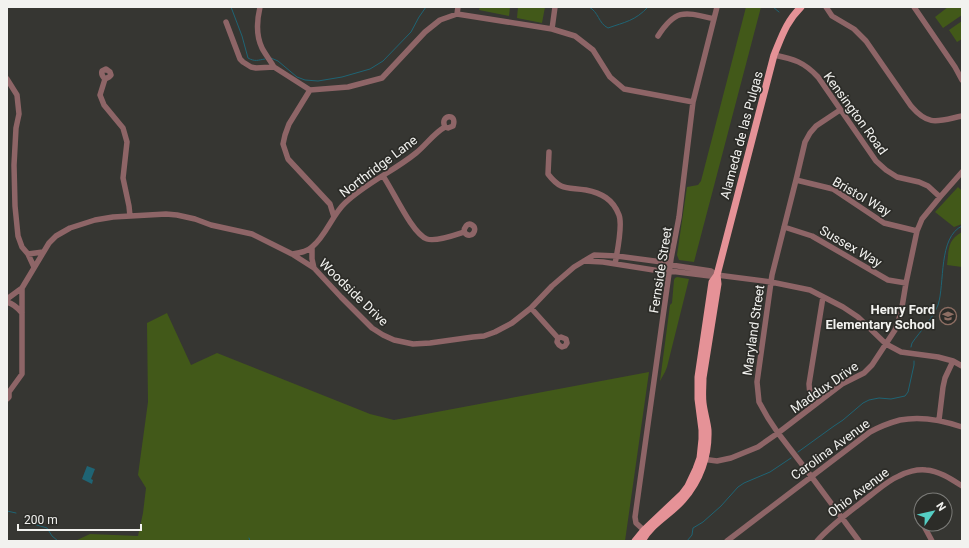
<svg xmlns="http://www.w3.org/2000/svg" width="969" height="548" font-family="Roboto,sans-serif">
<rect width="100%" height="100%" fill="#363632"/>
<!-- green -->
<path fill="#425919" d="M480,7H510L509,16L479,10Z
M518,7H545L542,23L517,18Z
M746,7H761L694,262L679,260L677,255L687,187L698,185L701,181Z
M948,7H962V15L943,28L935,17Z
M962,21V39L957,42L949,30Z
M958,187L962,191V224L954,227L935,212Z
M962,232V267L947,265C949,250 947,240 962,232Z
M677,277L689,279L667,367L665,372L660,381L670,305L672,303L674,280L675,278Z
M167,313L191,365L217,353L370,414L394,420L649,372L625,541H75L90,534L138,536L143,513L146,488L138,475L148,402L147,323Z"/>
<!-- water -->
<path fill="#1f6474" d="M87,466L95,469L91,479L93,480L92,484L82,479Z"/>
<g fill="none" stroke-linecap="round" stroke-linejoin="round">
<!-- stream -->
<path stroke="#1f6474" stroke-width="1" d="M231,7L242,36L248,58C255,62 258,60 265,59
M589,7C599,12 598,23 608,28C625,22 635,21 648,7
M773,7L779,12
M271,58L278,61L297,77L305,80L318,81L342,77L370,69L383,61L411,32L419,17L426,7
M911,347L912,343C921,330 932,320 938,305C945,284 938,237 962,226
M798,452L834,426L843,420L863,403L869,400L879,398L891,399L905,396L908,392L914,365V361
M7,511L16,513
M26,520L30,523L47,528L52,536L58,541
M249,538L250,541
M687,541L692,535L693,528L703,522L721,506L738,487L744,483L770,472L791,458"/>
<!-- minor -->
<path stroke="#8e6567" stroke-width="5.5" d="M260,7C257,20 256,36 262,48C265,54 270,60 274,67
M826,7L832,16L854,29L866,41L911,106C929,127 938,121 962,116
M914,7L955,67L962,80
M457,14L458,7
M226,22L240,59L243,62L251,67L256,68L274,67L310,90L348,87L382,78L425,32L440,20L457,14L552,29L575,36L593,50L610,77L624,89L693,102
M552,29L555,7
M658,36C676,8 685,12 714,19
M774,55C794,59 804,62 818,77L876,161L886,170L897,177L919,182L928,186L940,197
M7,79L17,95L19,114L16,128L14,165L15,206L18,236L22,247L28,254L34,267
M105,79C102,76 101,74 102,71L106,69L110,72L111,75L109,77L105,79L100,95L104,105L123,128L127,142L123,178L129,206L130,216
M310,90L289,124L285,135L283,144L288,159L330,204L334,217
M840,110L816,126L810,133L805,142L796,180L772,275L757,382L759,402L768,418L778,433L811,476L859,541
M549,152L548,174C561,191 567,187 586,190C601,193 613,199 619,215C623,225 617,253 615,264
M383,176C393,190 412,234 427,239C436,242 455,235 464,232C471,241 479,229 472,225C467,222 464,228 464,232
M796,180L833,189L884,223L917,231
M784,227L812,236L888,280L906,283
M312,248V259L314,268
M28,254L43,252
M292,254C299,253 307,252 312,247C326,236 332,215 345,203C366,183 394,171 416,153C426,145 434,133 445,127C439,115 458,112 453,126L448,128L445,127
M584,261L603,262L660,271H670L710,276L717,275L771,282L810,290L843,307L858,317L886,344L901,352L938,357L953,361L962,366
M7,299L22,288L49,243L56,236L70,228L95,220L113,217L166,214L177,215L195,219L211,225L252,234L292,254L314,268L341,297L372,328L383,335L394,340L413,344L430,343L473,337L484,336L495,332L512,323L531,308L552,286L574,267L594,255L617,256L662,262L671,265L711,271L717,275
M7,302C14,304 18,308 22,313
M531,308L558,338L557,342L559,345L562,347L565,346L567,343L566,339L561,337L558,338
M7,399L9,397V392L22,374V288
M816,404C811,397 809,392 809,384L823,297
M939,420L943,387L945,378L953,361
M702,459L717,461L731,458L758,447L778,433L842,384L864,373L872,365L895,330L901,313L906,283L917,231L922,219L940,197L962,172
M925,528L932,541
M647,533L636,523L635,517L671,259L679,217L693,102L717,7
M727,541L870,432C879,427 889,423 900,420C920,416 942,420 962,427
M817,541C833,523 852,510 871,495C879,489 889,480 899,476C906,472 917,469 926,470C939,471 951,479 962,486"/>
<!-- major -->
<path stroke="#e59297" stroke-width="7" d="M635,541L644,530L682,494L688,486L696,469L700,458L702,439V430L698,399V377L712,282L717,275L774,55C782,36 786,22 801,7
M642,541C651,524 670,515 683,500C700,481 709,456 708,430C707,421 704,412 703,403C702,395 703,386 703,378L718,284L717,275"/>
</g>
<!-- icons -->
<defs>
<g id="school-ring" transform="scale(0.9)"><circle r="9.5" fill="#2c2c28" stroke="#8d6e63" stroke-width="1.5"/><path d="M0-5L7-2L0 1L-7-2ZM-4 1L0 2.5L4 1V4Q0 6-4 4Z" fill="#8d6e63"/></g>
</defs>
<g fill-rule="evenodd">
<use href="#school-ring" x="948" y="316"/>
</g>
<g text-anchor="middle" stroke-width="3.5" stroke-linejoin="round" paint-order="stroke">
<!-- street labels -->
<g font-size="13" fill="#f2f2ef" stroke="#2c2c28">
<text transform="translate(856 113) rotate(54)" y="5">Kensington Road</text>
<text transform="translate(741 135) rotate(-75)" y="5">Alameda de las Pulgas</text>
<text transform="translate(378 166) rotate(-37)" y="5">Northridge Lane</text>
<text transform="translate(862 196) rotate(30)" y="5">Bristol Way</text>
<text transform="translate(851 246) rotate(30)" y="5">Sussex Way</text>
<text transform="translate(660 270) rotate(-81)" y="5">Fernside Street</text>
<text transform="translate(354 292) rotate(44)" y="5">Woodside Drive</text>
<text transform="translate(753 330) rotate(-82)" y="5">Maryland Street</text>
<text transform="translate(824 387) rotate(-35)" y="5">Maddux Drive</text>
<text transform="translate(830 449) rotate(-36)" y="5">Carolina Avenue</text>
<text transform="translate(858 492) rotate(-37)" y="5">Ohio Avenue</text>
</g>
<!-- poi labels -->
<g font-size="13" font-weight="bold" fill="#f2f2ef" stroke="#2c2c28" text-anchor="end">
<text x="935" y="314">Henry Ford<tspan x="935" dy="15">Elementary School</tspan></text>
</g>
</g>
<!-- border -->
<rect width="969" height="548" fill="none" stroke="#f2f2ef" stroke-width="16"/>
<!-- north arrow -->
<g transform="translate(933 512) rotate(56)"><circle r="19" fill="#2c2c28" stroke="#7b7b78"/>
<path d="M0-3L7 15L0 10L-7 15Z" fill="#55cec4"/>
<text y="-6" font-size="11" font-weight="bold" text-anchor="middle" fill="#f2f2ef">N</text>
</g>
<!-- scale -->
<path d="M18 524v6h123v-6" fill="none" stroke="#f2f2ef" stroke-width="2"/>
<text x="24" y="524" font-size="12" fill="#f2f2ef" stroke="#2c2c28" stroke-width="3" paint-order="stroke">200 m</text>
</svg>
